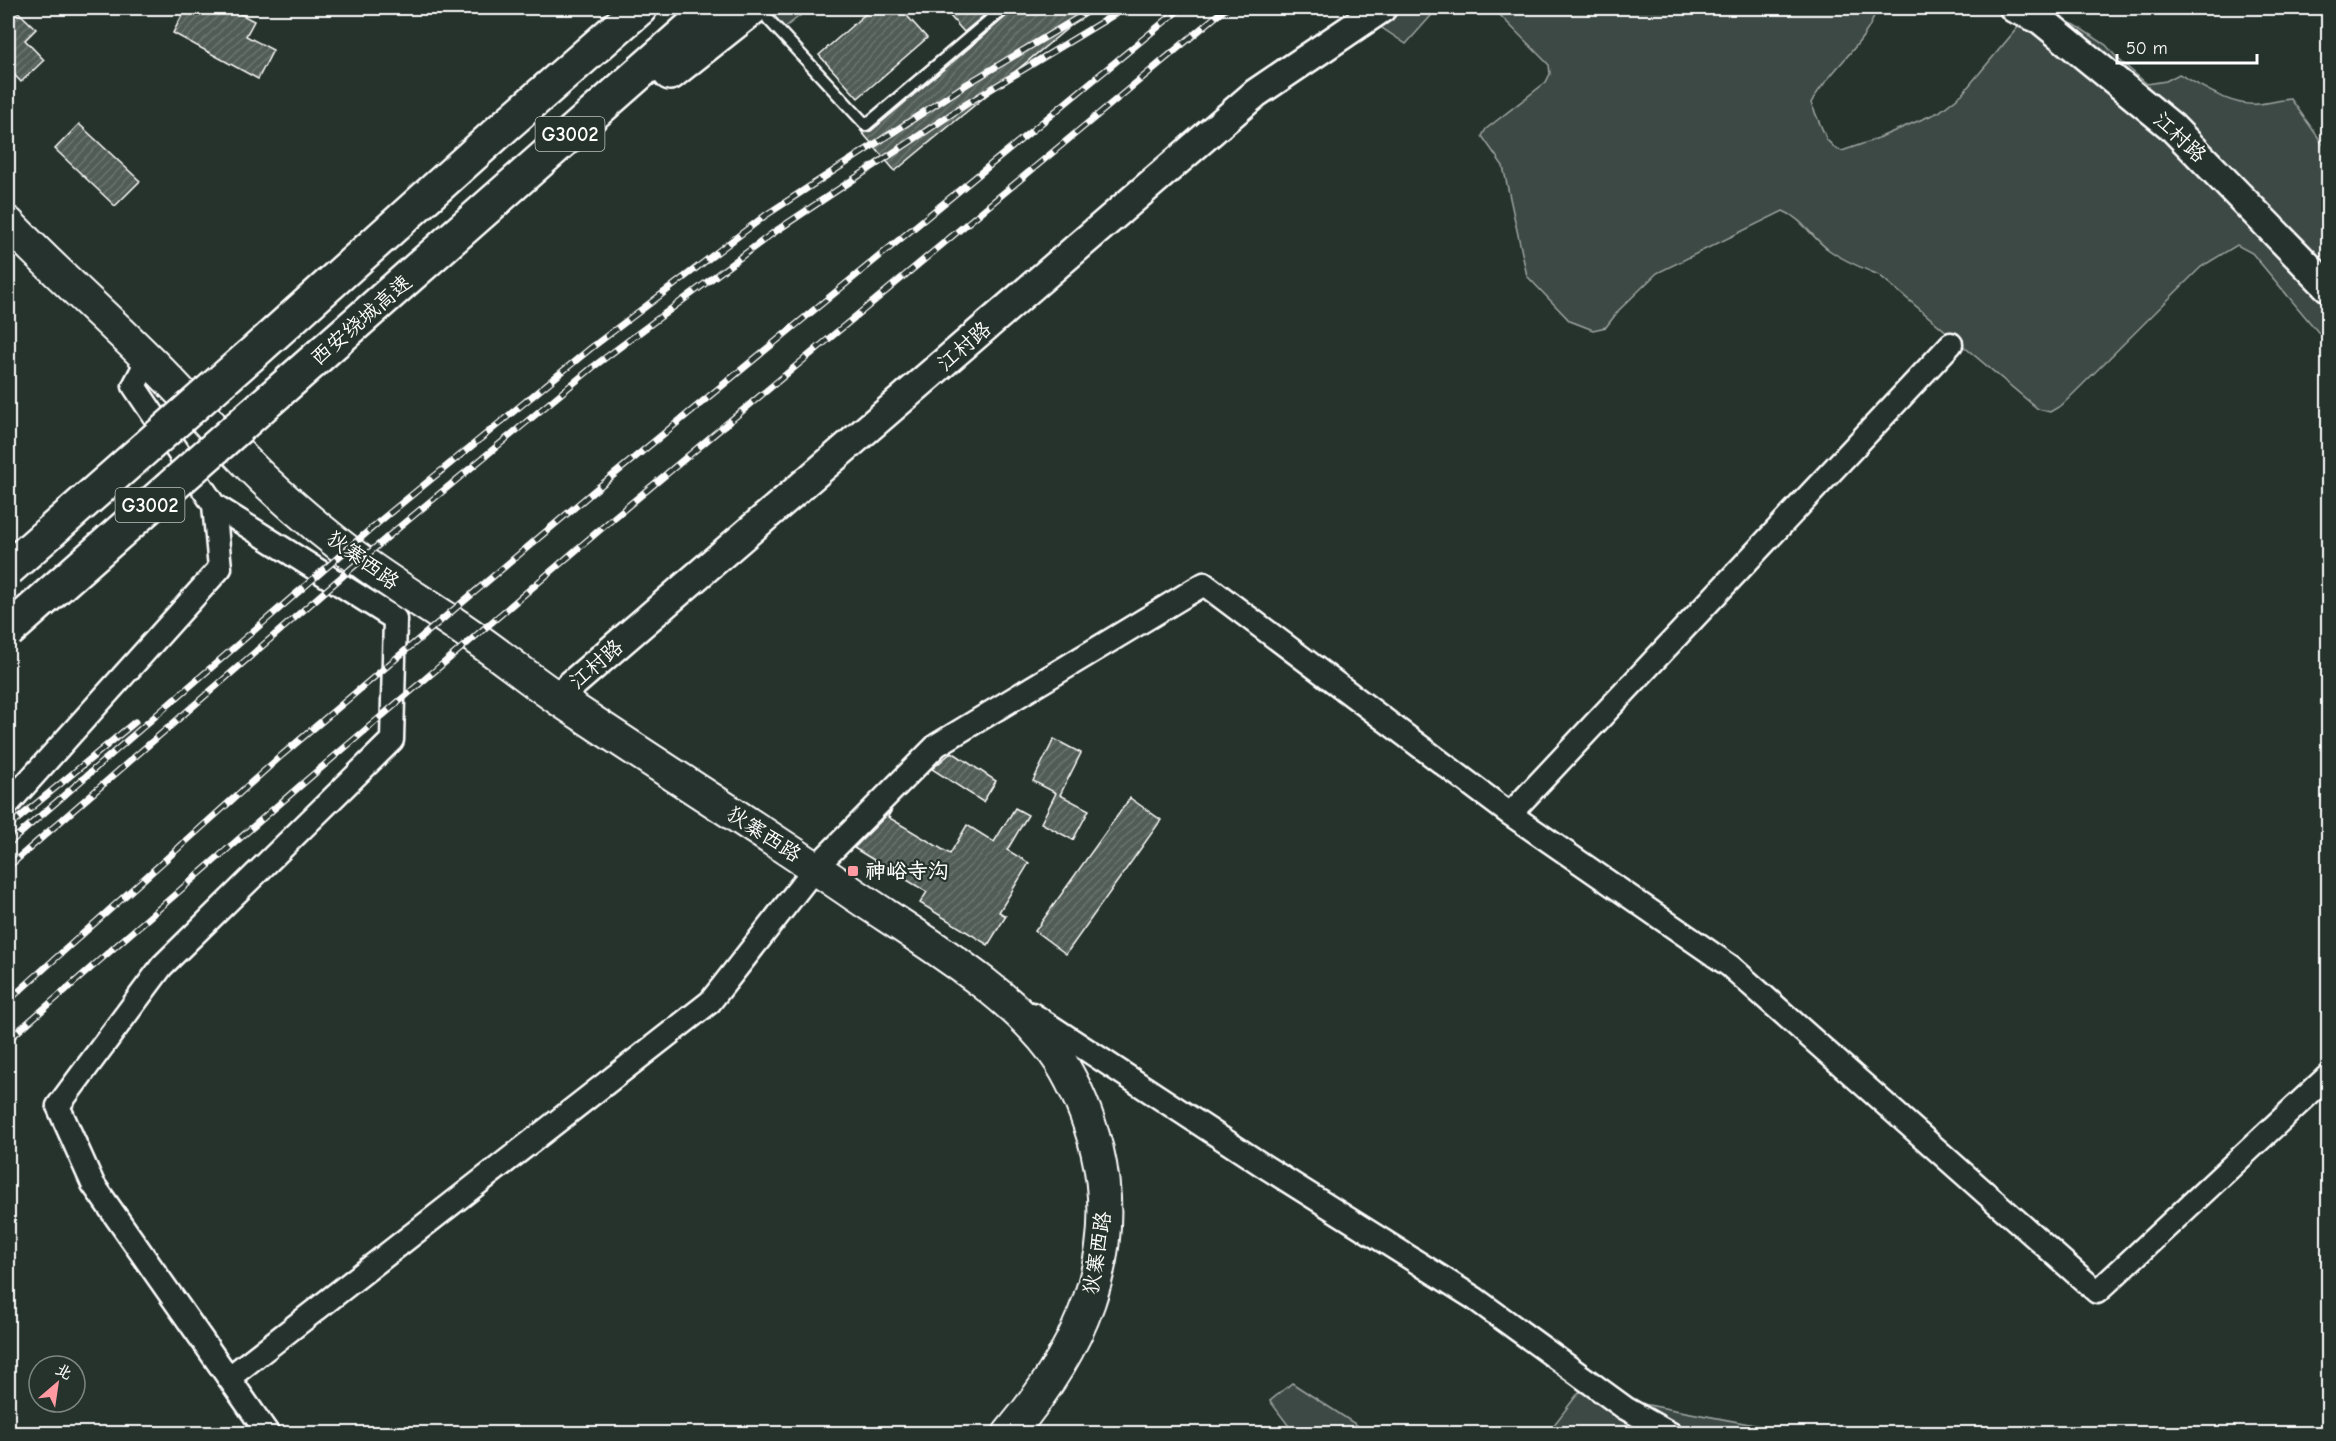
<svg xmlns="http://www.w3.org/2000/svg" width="2336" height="1441" font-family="'Comic Neue','LXGW WenKai TC',sans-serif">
<defs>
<pattern id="building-hatch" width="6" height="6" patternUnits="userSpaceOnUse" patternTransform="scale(1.5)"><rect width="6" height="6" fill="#515c57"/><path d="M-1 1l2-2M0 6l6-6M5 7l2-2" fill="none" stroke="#6b7470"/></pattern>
</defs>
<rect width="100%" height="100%" fill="#26332d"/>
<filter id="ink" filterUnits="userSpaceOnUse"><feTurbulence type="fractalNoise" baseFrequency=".0167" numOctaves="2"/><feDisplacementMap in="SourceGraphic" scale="12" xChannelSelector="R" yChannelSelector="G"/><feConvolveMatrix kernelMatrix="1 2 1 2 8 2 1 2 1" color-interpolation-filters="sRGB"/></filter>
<g filter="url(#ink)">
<!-- green -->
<path fill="#3e4944" stroke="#9ea4a2" stroke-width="1.5" d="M768,8H810L784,28Z
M1352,8H1438L1406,44Z
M1493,8H1876C1872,39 1826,73 1811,103L1827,140L1836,149L1842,151L1871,141L1939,112L1962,94L2024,20L2044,12L2075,25L2106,45L2117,58L2147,84L2166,81L2179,74C2202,86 2231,107 2258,104C2269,103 2280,100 2291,99L2328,151V344L2252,253L2237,245L2201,267L2062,405L2050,412L2038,409L1879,275C1862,268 1844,261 1829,250C1812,238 1803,219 1783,211L1657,273L1619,310L1606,327L1593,330L1570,321L1527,276L1503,166L1482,136L1486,129L1546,82L1550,74L1549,65Z
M1292,1383L1369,1433H1294L1270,1401Z
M1579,1392L1797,1433L1547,1434Z"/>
<!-- building -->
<path fill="url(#building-hatch)" stroke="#fff" stroke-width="1.5" d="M8,8H14L36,29L25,40L44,60L21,82L8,68Z
M186,8H229L254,21L246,36L273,50L258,79L173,33Z
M872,8H900L927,38L858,98L819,55Z
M943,8H993L964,32Z
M1011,8H1092L895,171L860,130L864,132L871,131L1009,14Z
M79,124L140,181L115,206L55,149Z
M1054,739L1081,753L1060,795L1089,810L1073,840L1041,823L1056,793L1033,781Z
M952,752L996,781L983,802L932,769Z
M1130,798L1161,820L1066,954L1035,931Z
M1015,808L1028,815L1007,850L1029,863L999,912L1006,916L988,945L920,903L927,892L854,848L892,810L888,817L950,854L967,825L994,842Z"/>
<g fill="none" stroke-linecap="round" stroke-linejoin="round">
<!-- service casing -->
<g stroke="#fff" stroke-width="15">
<path id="service" d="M768,19L866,125L1004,8"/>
</g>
<!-- minor casing -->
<g stroke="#fff" stroke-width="27">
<path id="minor" d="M214,505L395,619L392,740L162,966L58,1106L93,1184L268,1434
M8,804L220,568L214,505L134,386L148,359
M1510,814L1951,344
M1032,1014L1264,1166L1474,1298L1625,1408L1671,1434
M230,1377L710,1002L816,867L937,745L1204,584L1510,814L1730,966L2097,1292L2328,1076"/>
</g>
<!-- tertiary casing -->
<g stroke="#fff" stroke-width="33">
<path id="tertiary" d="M2014,8L2040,19L2172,127L2328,287
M556,698L1256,93L1382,8"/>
</g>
<!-- secondary casing -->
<g stroke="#fff" stroke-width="36">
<path id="secondary" d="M8,223C52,269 101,312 147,358C187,397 223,440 263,479C295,509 329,538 365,564C398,588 434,609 468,633C499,654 529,679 560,700C658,766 758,828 855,895C919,938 1019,996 1060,1061C1077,1088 1089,1119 1097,1150C1123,1259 1078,1352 1009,1434"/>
</g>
<!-- motorway casing -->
<g stroke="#fff" stroke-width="38">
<path id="motorway" d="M670,73L752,8
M251,355L505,126L640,8
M293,379L713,8"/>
</g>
<!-- service -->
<use href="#service" stroke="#26332d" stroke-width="10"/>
<!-- minor -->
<use href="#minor" stroke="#26332d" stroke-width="22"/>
<!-- tertiary -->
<use href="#tertiary" stroke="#26332d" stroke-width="28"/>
<!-- secondary -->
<use href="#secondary" stroke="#26332d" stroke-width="32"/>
<!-- motorway -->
<use href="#motorway" stroke="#26332d" stroke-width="33"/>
<!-- rail casing -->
<g stroke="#fff" stroke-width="7">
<path id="rail" d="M8,827L135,722
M8,844L380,521L591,348L766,215L967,84L1094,8
M8,867L391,534L593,367L773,233L968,103L1125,8
M8,1001L282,755L594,491L1181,8
M8,1040L308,779L616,516L1226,8"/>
</g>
<!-- rail -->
<use href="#rail" stroke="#26332d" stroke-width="4.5" stroke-dasharray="14" stroke-linecap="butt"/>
<!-- motorway-bridge casing -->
<g stroke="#fff" stroke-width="38" stroke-linecap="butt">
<path id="motorway-bridge" d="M8,569L251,355
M8,631L293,379"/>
</g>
<!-- motorway-bridge -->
<use href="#motorway-bridge" stroke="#26332d" stroke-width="33"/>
</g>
</g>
<!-- markers -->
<rect fill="#ff9aa2" stroke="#26332d" stroke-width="2" x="847" y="865" width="12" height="12" rx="3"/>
<g text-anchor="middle" stroke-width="4.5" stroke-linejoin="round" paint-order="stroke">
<!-- shield labels -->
<g fill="#26332d" stroke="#bec2c0" stroke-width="1.5">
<rect x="535.5" y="117" width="69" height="34" rx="4.5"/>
<rect x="115.5" y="488" width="69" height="34" rx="4.5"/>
</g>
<g font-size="20" font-weight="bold" fill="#fff">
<text x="570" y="141">G3002</text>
<text x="150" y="512">G3002</text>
</g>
<!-- street labels -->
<g font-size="21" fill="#fff" stroke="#26332d">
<text transform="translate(2180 137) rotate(43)" y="7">江村路</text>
<text transform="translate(361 320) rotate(-41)" y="7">西安绕城高速</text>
<text transform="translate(964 346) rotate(-41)" y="7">江村路</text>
<text transform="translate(363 560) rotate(36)" y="7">狄寨西路</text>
<text transform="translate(596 664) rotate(-41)" y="7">江村路</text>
<text transform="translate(764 834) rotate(33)" y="7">狄寨西路</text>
<text transform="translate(1097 1253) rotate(-81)" y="7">狄寨西路</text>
</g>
<!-- poi labels -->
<g font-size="21" font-weight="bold" fill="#fff" stroke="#26332d" text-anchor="start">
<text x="865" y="878">神峪寺沟</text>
</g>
</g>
<!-- margin -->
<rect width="2336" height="1441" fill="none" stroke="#26332d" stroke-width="30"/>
<rect x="15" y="15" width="2306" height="1411" fill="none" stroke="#fff" stroke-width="2" filter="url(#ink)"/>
<!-- north arrow -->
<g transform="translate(57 1384) rotate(29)"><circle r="28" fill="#26332d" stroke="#7d8581" stroke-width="1.5"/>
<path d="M0-4.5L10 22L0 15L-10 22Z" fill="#ff9aa2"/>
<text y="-9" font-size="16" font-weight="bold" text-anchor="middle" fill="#ffffff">北</text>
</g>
<!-- scale -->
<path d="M2117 54v9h140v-9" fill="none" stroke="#ffffff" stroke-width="3"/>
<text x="2126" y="54" font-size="18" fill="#ffffff" stroke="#26332d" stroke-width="4.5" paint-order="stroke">50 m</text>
</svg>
